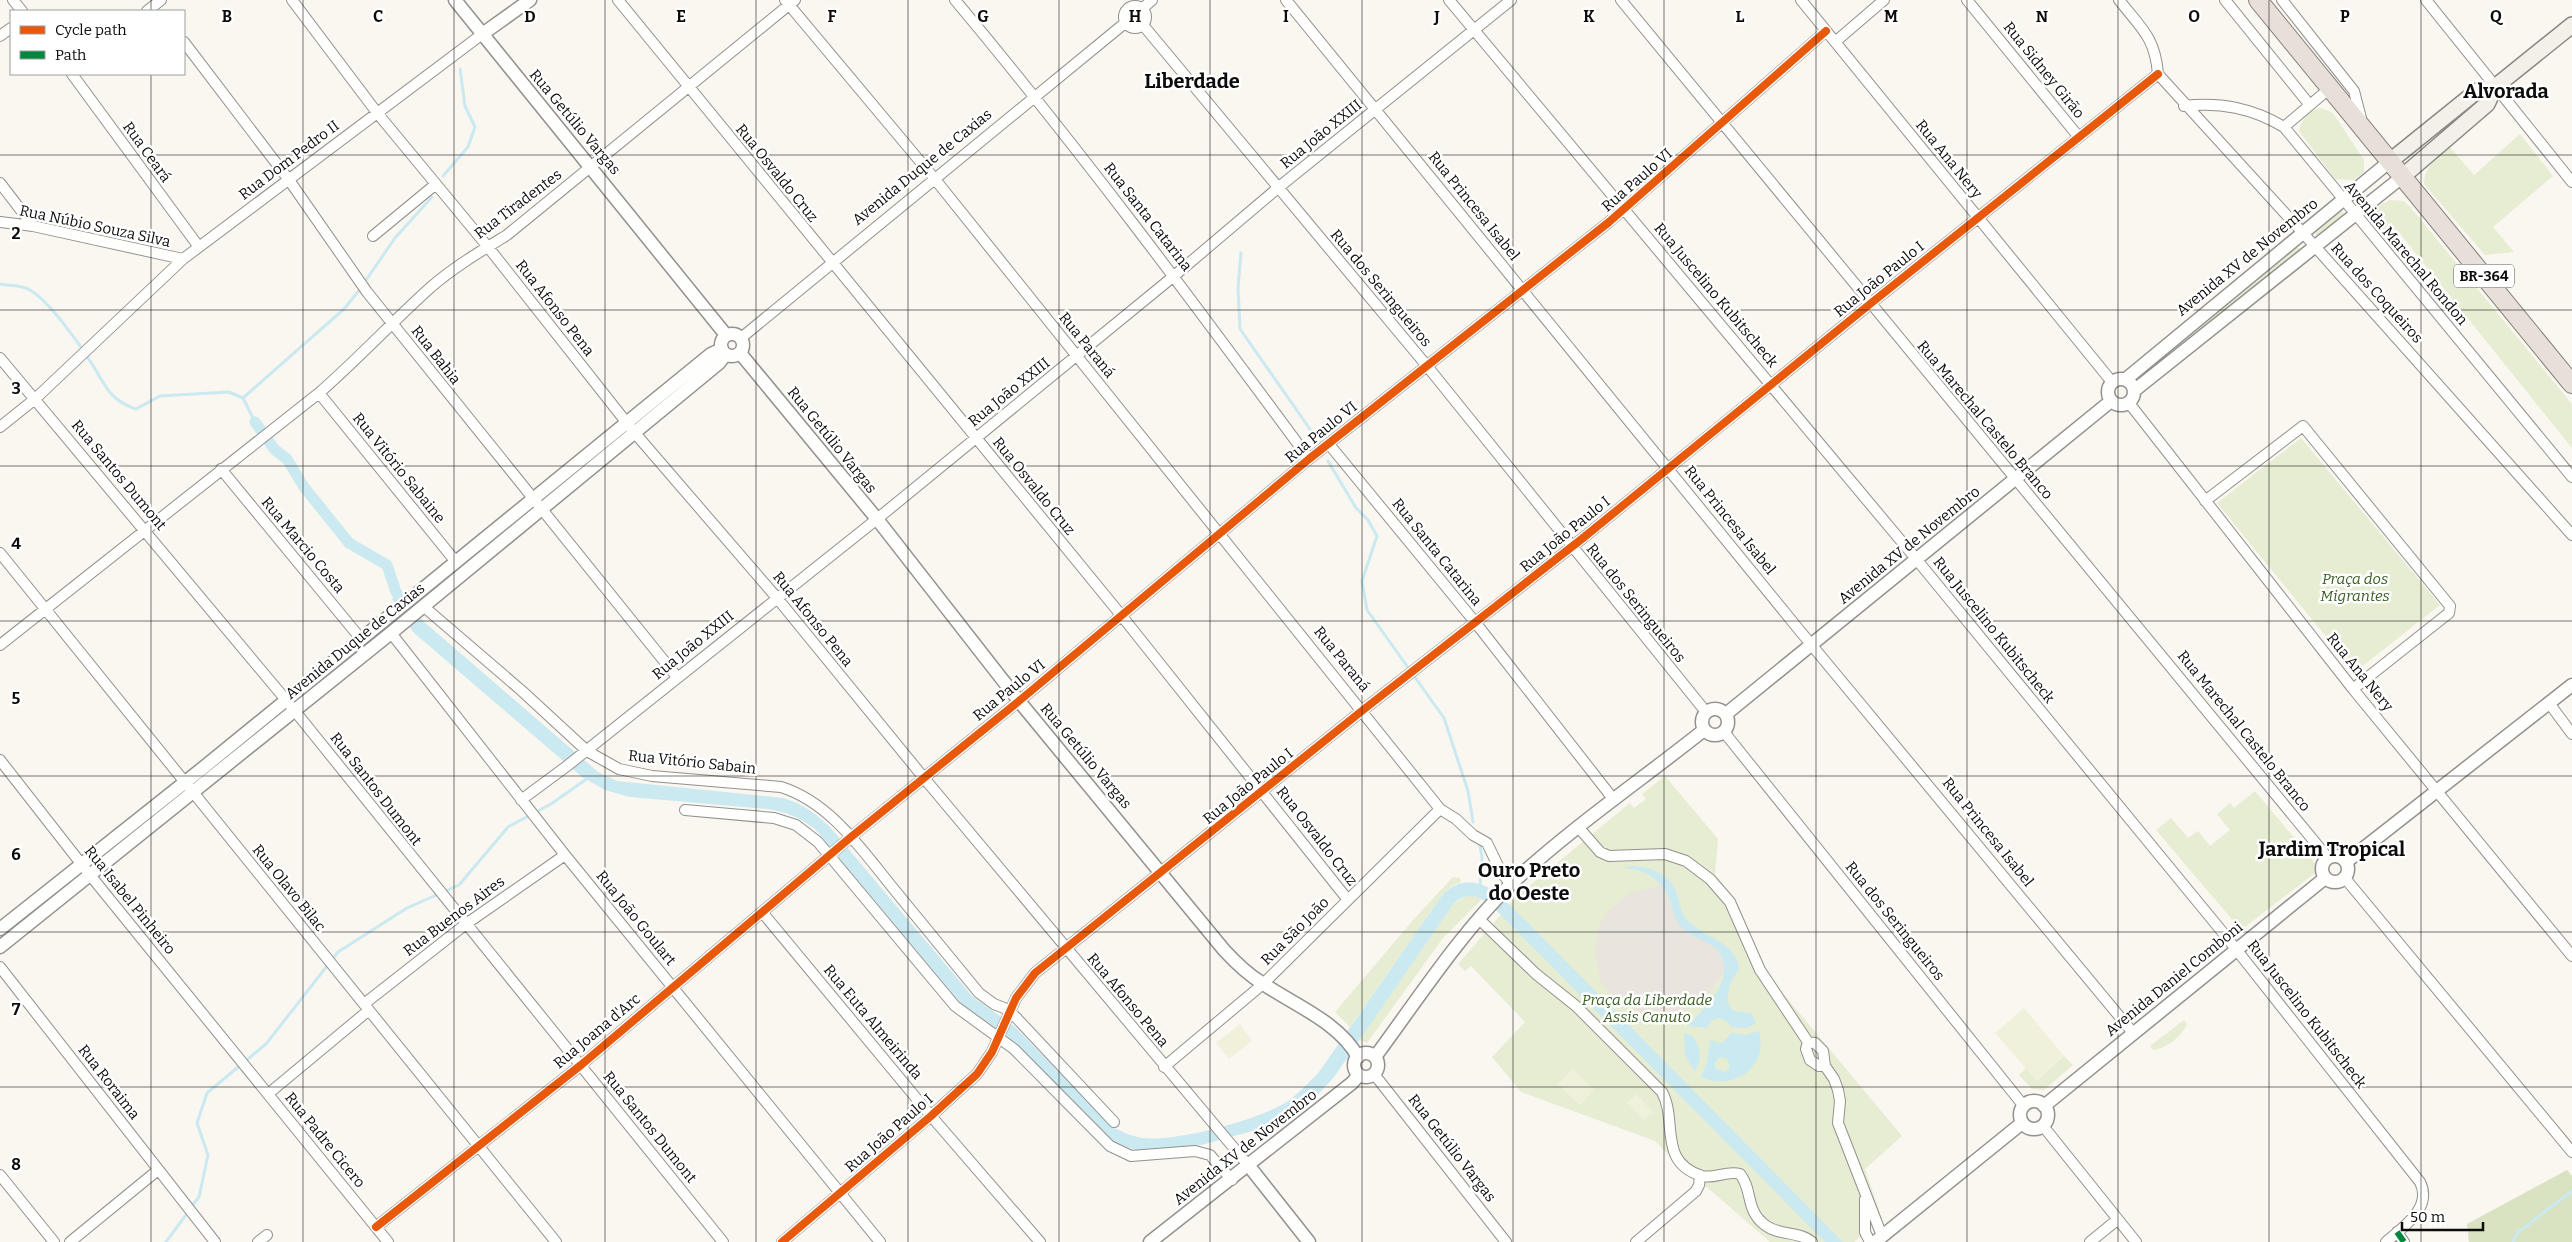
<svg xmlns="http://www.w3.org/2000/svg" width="2572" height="1242" font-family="Bitter,serif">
<rect width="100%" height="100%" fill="#faf6f0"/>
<!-- green -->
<path fill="#e7edd2" d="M2321,108L2333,113L2364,160V172L2354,180L2335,179L2299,131C2303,117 2307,111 2321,108Z
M2520,134L2553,176L2493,227L2514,252L2485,255L2424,184C2424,167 2438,157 2449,146L2474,175Z
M2390,200L2404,201L2411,208L2572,404V448L2397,230L2381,232L2369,216L2370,211Z
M2339,211L2343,212L2344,217L2321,236L2316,235V229Z
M2294,248H2300L2299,252L2139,381L2135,380Z
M2301,438L2440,605L2355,672L2217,503Z
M496,534H501L499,538L301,701H297L298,696Z
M1665,776L1718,839L1715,875L1736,901L1758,953L1771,979L1902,1136L1865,1169L1882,1219L1854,1242H1770L1708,1188L1695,1181L1655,1141L1521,1092L1492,1057L1525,1022L1471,966L1465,971L1458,964L1517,896L1630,803L1634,808L1646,799L1642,794Z
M2255,791L2316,864L2315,873L2241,930L2156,830L2171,818L2188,838L2198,831L2210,846L2230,830L2217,814L2230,803L2234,808Z
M1453,877L1460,878L1461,882L1452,886L1443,894L1350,1027L1335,1012L1414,919Z
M1468,895L1483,898L1443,938L1367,1043L1359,1040L1454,903Z
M2184,1020L2187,1024C2182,1036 2166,1049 2153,1050L2150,1046Z
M2064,1056L2073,1065L2044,1090L2032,1089L2019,1075L2026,1068L2037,1080Z"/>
<!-- forest -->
<path fill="#d9e3c1" d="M2567,1170L2572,1176V1242H2469L2467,1224Z"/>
<!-- pitch -->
<path fill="#f0f1db" d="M2024,1008L2064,1056L2036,1080L1995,1033Z
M1240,1024L1252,1041L1229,1059L1216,1043Z
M1573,1069L1594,1090L1580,1105L1558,1084Z
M1636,1094L1653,1112L1644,1120L1627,1103Z"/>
<!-- plaza -->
<path fill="#e9e4dd" d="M1662,885L1679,925L1691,935L1709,942L1722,956L1724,964V973L1704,999L1685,1011L1664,1015L1643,1013L1628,1007L1612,996L1601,982L1595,953L1598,928L1607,912L1630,893Z"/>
<!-- water -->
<path fill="#cae9f0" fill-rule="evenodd" d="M401,590L423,621L598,772L617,781L783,798C803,804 815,813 830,827L973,997L1014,1026L1114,1128C1123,1132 1133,1137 1143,1138C1175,1142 1257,1120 1285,1103C1298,1095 1308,1083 1319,1072L1443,894C1478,862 1507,903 1533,928L1843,1242H1825L1505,919C1489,904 1475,886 1454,903L1334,1077L1312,1101L1286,1118L1260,1129L1201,1145L1160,1152L1138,1151L1112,1142L1005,1035L962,1005L815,829C799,817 787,812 767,809L630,797L605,790L582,777L413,632L392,599Z
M1630,866C1649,866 1671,874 1677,894C1680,904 1681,915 1689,922C1705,937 1737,943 1739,969L1730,984L1727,1001L1733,1011L1751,1013L1756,1023C1747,1030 1742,1028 1731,1027L1727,1022L1720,1018L1712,1020L1707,1028L1688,1026C1702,1010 1727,989 1724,965C1721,941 1696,942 1683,929C1675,921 1673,910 1670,901C1663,880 1645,869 1623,868Z
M1759,1031C1769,1067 1733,1092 1701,1077L1707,1063L1710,1040L1722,1043L1731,1033L1746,1035ZM1720,1057L1727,1058L1730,1067L1725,1072L1715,1068V1062Z
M1684,1033L1691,1035C1702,1047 1702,1058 1695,1072L1685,1055Z"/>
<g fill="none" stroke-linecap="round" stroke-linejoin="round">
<!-- stream -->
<path stroke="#cae9f0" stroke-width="3" d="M443,176L468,147L475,127L465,106L460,69
M1241,253L1238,288L1240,329L1319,442
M364,283L395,238L432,197
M0,284C9,286 22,285 30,290C50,302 79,343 92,364C106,386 109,400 136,409L160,396L229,392L243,398L255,422
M243,398L344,309L361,288
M1328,461L1356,508L1368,520L1377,536L1362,581L1367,610L1444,718L1468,791L1473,822
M1480,845L1482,858L1480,887
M191,1207L199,1197L208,1155L197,1123L207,1093L266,1044L338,952L407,908L459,885L508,827L551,804L588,778
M166,1242L188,1212
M2513,1242L2517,1233L2572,1191"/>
<!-- canal -->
<path stroke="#cae9f0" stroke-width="11" d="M255,422L275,450L287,459L304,487L349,543L387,565L396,592L405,607"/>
<!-- minor casing -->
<g stroke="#93918f" stroke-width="12">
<path id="minor" d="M13,0L22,11
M292,0L378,114L488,247L634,432L777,598L924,778L1249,1166
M618,0L1121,615L1348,900
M785,0L934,178L1440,809L1456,819L1473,835L1487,843L1500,870L1511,885
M955,0C1079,148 1194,303 1309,459
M1286,0L1800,631L2134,1034
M1449,0L1917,560L2224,934L2420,1182C2433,1208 2403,1227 2386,1242
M1621,0L2328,858
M1801,0L2112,382
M1967,0L2078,136
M2119,0C2141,28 2155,37 2158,74
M2225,0L2309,104
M2282,0L2354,91L2362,122
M2426,0L2572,182
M1124 17a11 11 0 1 1 22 0a11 11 0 1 1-22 0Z
M1143,8L1152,0
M147,11L161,0
M1143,25L1427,366L1706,712
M0,36L11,28
M184,42L289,180L367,292L677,677
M1835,42L1884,0
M72,74L199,247
M2158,74L2303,233L2572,535
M2184,106C2221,102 2252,108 2284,127L2572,477
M2284,127L2330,88
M0,183L33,226
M0,222L33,226L183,259
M373,236L436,184
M741,338L1125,23
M0,358L286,700L723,1242
M319,393L456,562
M2129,403L2353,689L2572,956
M0,427L35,399L183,259L481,35
M1328,443L1475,622L1614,800
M221,469L361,639
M2205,501L2303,426L2450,606L2449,613L2353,689
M0,553L556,1242
M423,606L522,691L587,751L619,769L652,776L781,787C832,803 864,853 897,893C924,926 952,960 979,993L994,1004L1009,1010L1114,1122
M391,633L565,855L880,1242
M0,645L319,393C358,359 393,321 431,287C454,267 481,251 507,235L795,0
M2549,703L2572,734
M1724,732L2023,1105
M0,760L90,875L388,1242
M521,800L567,766L877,519L1174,276L1279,187L1511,0
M685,810L774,818L796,825L818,842L955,1006L1014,1049L1110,1146L1131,1156L1195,1151L1210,1155L1232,1180
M1579,828L1600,852L1609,856L1665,854L1686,861L1710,879L1730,902L1760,970L1808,1042L1815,1043L1823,1051L1825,1066L1834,1079L1838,1090L1840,1101L1838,1123L1882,1236
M2344,877L2572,1152
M762,912L931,1116L1040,1242
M1480,920L1536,974L1576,1006L1662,1092C1678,1121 1657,1162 1702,1176C1715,1179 1727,1170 1740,1174C1753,1190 1745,1210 1765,1225C1779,1236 1800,1231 1812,1242
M0,967L215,1242
M364,1004L466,924L565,855
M1808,1042L1806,1049L1810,1060L1819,1066H1825
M1164,1067L1263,984L1440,809
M1374,1074L1506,1242
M268,1094L369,1010
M2043,1126L2136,1242
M0,1175L54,1242
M1865,1199V1232L1870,1242
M376,1227L581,1065L851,837L1019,701L1309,459L1609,222L1826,31
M2397,1232L2404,1242
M70,1242L158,1170
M258,1242L267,1235
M782,1242L931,1116L977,1074L992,1052L1016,998L1035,973L1363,710L1583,538L1870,304L2158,74
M1636,1242L1696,1191L1699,1185L1700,1175
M2090,1242L2117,1220"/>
</g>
<!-- tertiary casing -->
<g stroke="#93918f" stroke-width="15">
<path id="tertiary" d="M455,0L726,335
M481,35L530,0
M721 345a11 11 0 1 1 22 0a11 11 0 1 1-22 0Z
M740,353L877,519L1019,701L1224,950C1236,963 1247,974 1262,983C1294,1005 1339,1022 1358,1057
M2108 392a13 13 0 1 1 26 0a13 13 0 1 1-26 0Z
M2126,379L2389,162
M2135,390L2402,177
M1702 722a13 13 0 1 1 26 0a13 13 0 1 1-26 0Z
M1726,714L2111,401
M2322 869a13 13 0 1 1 26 0a13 13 0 1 1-26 0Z
M2346,862L2572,685
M0,929L198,772L711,354L722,349
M0,947L391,633L719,363L726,354
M1354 1065a12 12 0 1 1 24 0a12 12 0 1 1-24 0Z
M1375,1057C1418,999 1459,935 1511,884C1571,828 1640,781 1704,730
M2020 1115a14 14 0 1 1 28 0a14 14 0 1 1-28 0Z
M2044,1106L2325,878
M1249,1166L1309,1242
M1150,1242L1352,1083L1359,1075
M1875,1242L2022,1123"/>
</g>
<!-- secondary casing -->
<g stroke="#8a8885" stroke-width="18">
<path id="secondary" d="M2389,162L2477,91L2495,87L2572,25
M2402,177L2487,104L2495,87"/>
</g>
<!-- trunk casing -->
<g stroke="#807f7c" stroke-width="20">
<path id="trunk" d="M2258,0L2572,384"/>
</g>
<!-- minor -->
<use href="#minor" stroke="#fefefd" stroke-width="10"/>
<!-- tertiary -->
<use href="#tertiary" stroke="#fefefd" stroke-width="12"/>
<!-- secondary -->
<use href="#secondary" stroke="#f3f0e9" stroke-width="15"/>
<!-- trunk -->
<use href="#trunk" stroke="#e8dfd8" stroke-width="18"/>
<!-- quiet -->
<path stroke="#00873e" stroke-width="6" stroke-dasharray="12 6" stroke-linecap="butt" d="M2397,1232L2404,1242"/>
<!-- cycleway casing -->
<g stroke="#fff" stroke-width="11">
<path id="cycleway" d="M376,1227L581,1065L851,837L1019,701L1309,459L1609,222L1826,31
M782,1242L931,1116L977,1074L992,1052L1016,998L1035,973L1363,710L1583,538L1870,304L2158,74"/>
</g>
<!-- cycleway -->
<use href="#cycleway" stroke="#e8590c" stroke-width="8"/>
</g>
<!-- grid -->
<path fill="none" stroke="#0c0c0c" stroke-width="1" stroke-opacity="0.55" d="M151,0V11M303,0V1242M454,0V1242M605,0V1242M756,0V1242M908,0V1242M1059,0V1242M1210,0V1242M1362,0V1242M1513,0V1242M1664,0V1242M1816,0V1242M1967,0V1242M2118,0V1242M2269,0V1242M2421,0V1242M151,74V1242M0,155H2572M0,310H2572M0,466H2572M0,621H2572M0,776H2572M0,932H2572M0,1087H2572"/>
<g text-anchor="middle" stroke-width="5" stroke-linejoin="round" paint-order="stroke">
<!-- shield labels -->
<rect fill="#fff" stroke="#555" stroke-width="1" x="2454" y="264.5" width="60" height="23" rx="4"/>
<g font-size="14" font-weight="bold" fill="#0c0c0c">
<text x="2484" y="281">BR-364</text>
</g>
<!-- street labels -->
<g font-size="15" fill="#0c0c0c" stroke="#fff">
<text transform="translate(2044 70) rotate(51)" y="5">Rua Sidney Girão</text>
<text transform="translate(575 122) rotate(50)" y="5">Rua Getúlio Vargas</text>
<text transform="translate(1321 134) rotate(-39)" y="5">Rua João XXIII</text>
<text transform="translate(147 152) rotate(54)" y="5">Rua Ceará</text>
<text transform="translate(1949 159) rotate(51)" y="5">Rua Ana Nery</text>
<text transform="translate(289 160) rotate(-37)" y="5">Rua Dom Pedro II</text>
<text transform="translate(922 167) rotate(-39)" y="5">Avenida Duque de Caxias</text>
<text transform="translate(777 173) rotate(51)" y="5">Rua Osvaldo Cruz</text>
<text transform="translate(1637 180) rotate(-41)" y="5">Rua Paulo VI</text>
<text transform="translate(518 204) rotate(-37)" y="5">Rua Tiradentes</text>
<text transform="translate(1474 206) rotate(51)" y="5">Rua Princesa Isabel</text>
<text transform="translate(1148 217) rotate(52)" y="5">Rua Santa Catarina</text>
<text transform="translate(95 226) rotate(12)" y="5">Rua Núbio Souza Silva</text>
<text transform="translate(2406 253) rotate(50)" y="5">Avenida Marechal Rondon</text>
<text transform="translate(2247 257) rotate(-39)" y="5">Avenida XV de Novembro</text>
<text transform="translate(1879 279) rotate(-39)" y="5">Rua João Paulo I</text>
<text transform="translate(1381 288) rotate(50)" y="5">Rua dos Seringueiros</text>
<text transform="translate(2377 293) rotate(48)" y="5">Rua dos Coqueiros</text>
<text transform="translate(1716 295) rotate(50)" y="5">Rua Juscelino Kubitscheck</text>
<text transform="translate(555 308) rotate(52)" y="5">Rua Afonso Pena</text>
<text transform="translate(1087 345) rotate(51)" y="5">Rua Paraná</text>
<text transform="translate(436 355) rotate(52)" y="5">Rua Bahia</text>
<text transform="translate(1009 392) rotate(-39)" y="5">Rua João XXIII</text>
<text transform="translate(1985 420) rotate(50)" y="5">Rua Marechal Castelo Branco</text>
<text transform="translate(1321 432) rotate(-39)" y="5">Rua Paulo VI</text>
<text transform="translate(832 440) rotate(51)" y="5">Rua Getúlio Vargas</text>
<text transform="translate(399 468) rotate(51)" y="5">Rua Vitório Sabaine</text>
<text transform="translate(119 475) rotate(50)" y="5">Rua Santos Dumont</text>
<text transform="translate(1034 486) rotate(51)" y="5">Rua Osvaldo Cruz</text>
<text transform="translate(1730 520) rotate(51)" y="5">Rua Princesa Isabel</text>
<text transform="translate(1565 534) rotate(-39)" y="5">Rua João Paulo I</text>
<text transform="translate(303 545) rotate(50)" y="5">Rua Marcio Costa</text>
<text transform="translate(1909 545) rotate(-39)" y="5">Avenida XV de Novembro</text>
<text transform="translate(1437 552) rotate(51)" y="5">Rua Santa Catarina</text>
<text transform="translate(1636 603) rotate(51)" y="5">Rua dos Seringueiros</text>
<text transform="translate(813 619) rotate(51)" y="5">Rua Afonso Pena</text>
<text transform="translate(1994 630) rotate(51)" y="5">Rua Juscelino Kubitscheck</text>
<text transform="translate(355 641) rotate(-39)" y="5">Avenida Duque de Caxias</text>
<text transform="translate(693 645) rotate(-39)" y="5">Rua João XXIII</text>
<text transform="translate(1342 659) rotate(51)" y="5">Rua Paraná</text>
<text transform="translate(2360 672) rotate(51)" y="5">Rua Ana Nery</text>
<text transform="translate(1009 690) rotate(-39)" y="5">Rua Paulo VI</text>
<text transform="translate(2244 731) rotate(51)" y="5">Rua Marechal Castelo Branco</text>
<text transform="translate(1086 756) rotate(50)" y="5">Rua Getúlio Vargas</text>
<text transform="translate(692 762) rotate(6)" y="5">Rua Vitório Sabain</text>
<text transform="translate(1248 786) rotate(-39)" y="5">Rua João Paulo I</text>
<text transform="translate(376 789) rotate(52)" y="5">Rua Santos Dumont</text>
<text transform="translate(1988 832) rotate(51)" y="5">Rua Princesa Isabel</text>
<text transform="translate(1317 836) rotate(52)" y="5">Rua Osvaldo Cruz</text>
<text transform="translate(289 888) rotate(51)" y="5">Rua Olavo Bilac</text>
<text transform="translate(130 900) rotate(51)" y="5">Rua Isabel Pinheiro</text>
<text transform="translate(454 916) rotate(-37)" y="5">Rua Buenos Aires</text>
<text transform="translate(636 918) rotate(51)" y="5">Rua João Goulart</text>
<text transform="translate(1895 921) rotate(51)" y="5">Rua dos Seringueiros</text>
<text transform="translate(1295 931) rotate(-45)" y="5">Rua São João</text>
<text transform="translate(2174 979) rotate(-39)" y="5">Avenida Daniel Comboni</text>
<text transform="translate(1128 1000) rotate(50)" y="5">Rua Afonso Pena</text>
<text transform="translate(2307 1014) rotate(52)" y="5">Rua Juscelino Kubitscheck</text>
<text transform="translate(873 1022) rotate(50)" y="5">Rua Euta Almeirinda</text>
<text transform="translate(597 1031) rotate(-40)" y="5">Rua Joana d'Arc</text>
<text transform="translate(109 1082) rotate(52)" y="5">Rua Roraima</text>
<text transform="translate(650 1127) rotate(51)" y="5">Rua Santos Dumont</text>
<text transform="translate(889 1133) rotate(-41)" y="5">Rua João Paulo I</text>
<text transform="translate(325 1140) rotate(51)" y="5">Rua Padre Cicero</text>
<text transform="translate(1245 1147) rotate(-38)" y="5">Avenida XV de Novembro</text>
<text transform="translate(1452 1148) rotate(52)" y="5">Rua Getúlio Vargas</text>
</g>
<!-- park labels -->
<g font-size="15" font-style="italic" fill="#395e22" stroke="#fff">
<text x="2355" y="584">Praça dos<tspan x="2355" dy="17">Migrantes</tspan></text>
<text x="1647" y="1005">Praça da Liberdade<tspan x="1647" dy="17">Assis Canuto</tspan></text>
</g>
<!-- district labels -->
<g font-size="20" font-weight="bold" fill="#0c0c0c" stroke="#fff">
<text x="1192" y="88">Liberdade</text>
<text x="2506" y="98">Alvorada</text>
<text x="2332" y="856">Jardim Tropical</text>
<text x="1529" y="877">Ouro Preto<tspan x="1529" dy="23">do Oeste</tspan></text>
</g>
</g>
<g font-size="16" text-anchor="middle" font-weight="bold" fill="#0c0c0c" stroke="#fff" stroke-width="5" stroke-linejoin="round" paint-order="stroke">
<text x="227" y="22">B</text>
<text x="378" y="22">C</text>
<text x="530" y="22">D</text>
<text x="681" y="22">E</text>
<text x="832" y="22">F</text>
<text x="983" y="22">G</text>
<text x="1135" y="22">H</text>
<text x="1286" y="22">I</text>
<text x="1437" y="22">J</text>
<text x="1589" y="22">K</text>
<text x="1740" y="22">L</text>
<text x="1891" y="22">M</text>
<text x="2042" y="22">N</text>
<text x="2194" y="22">O</text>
<text x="2345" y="22">P</text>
<text x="2496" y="22">Q</text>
<text x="16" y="239">2</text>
<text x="16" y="394">3</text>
<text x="16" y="549">4</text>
<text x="16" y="704">5</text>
<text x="16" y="860">6</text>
<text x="16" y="1015">7</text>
<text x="16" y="1170">8</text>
</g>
<!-- legend -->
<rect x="10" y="10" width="175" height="65" fill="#ffffff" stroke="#9e9e9e"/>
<rect x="20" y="26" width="25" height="8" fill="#e8590c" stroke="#9e9e9e"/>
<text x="55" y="35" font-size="15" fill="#0c0c0c">Cycle path</text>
<rect x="20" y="51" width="25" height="8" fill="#00873e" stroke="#9e9e9e"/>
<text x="55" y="60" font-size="15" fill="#0c0c0c">Path</text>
<!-- scale -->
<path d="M2402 1222v8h81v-8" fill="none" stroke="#0c0c0c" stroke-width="2.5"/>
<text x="2410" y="1222" font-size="15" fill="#0c0c0c" stroke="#ffffff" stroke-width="4" paint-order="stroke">50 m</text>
</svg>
